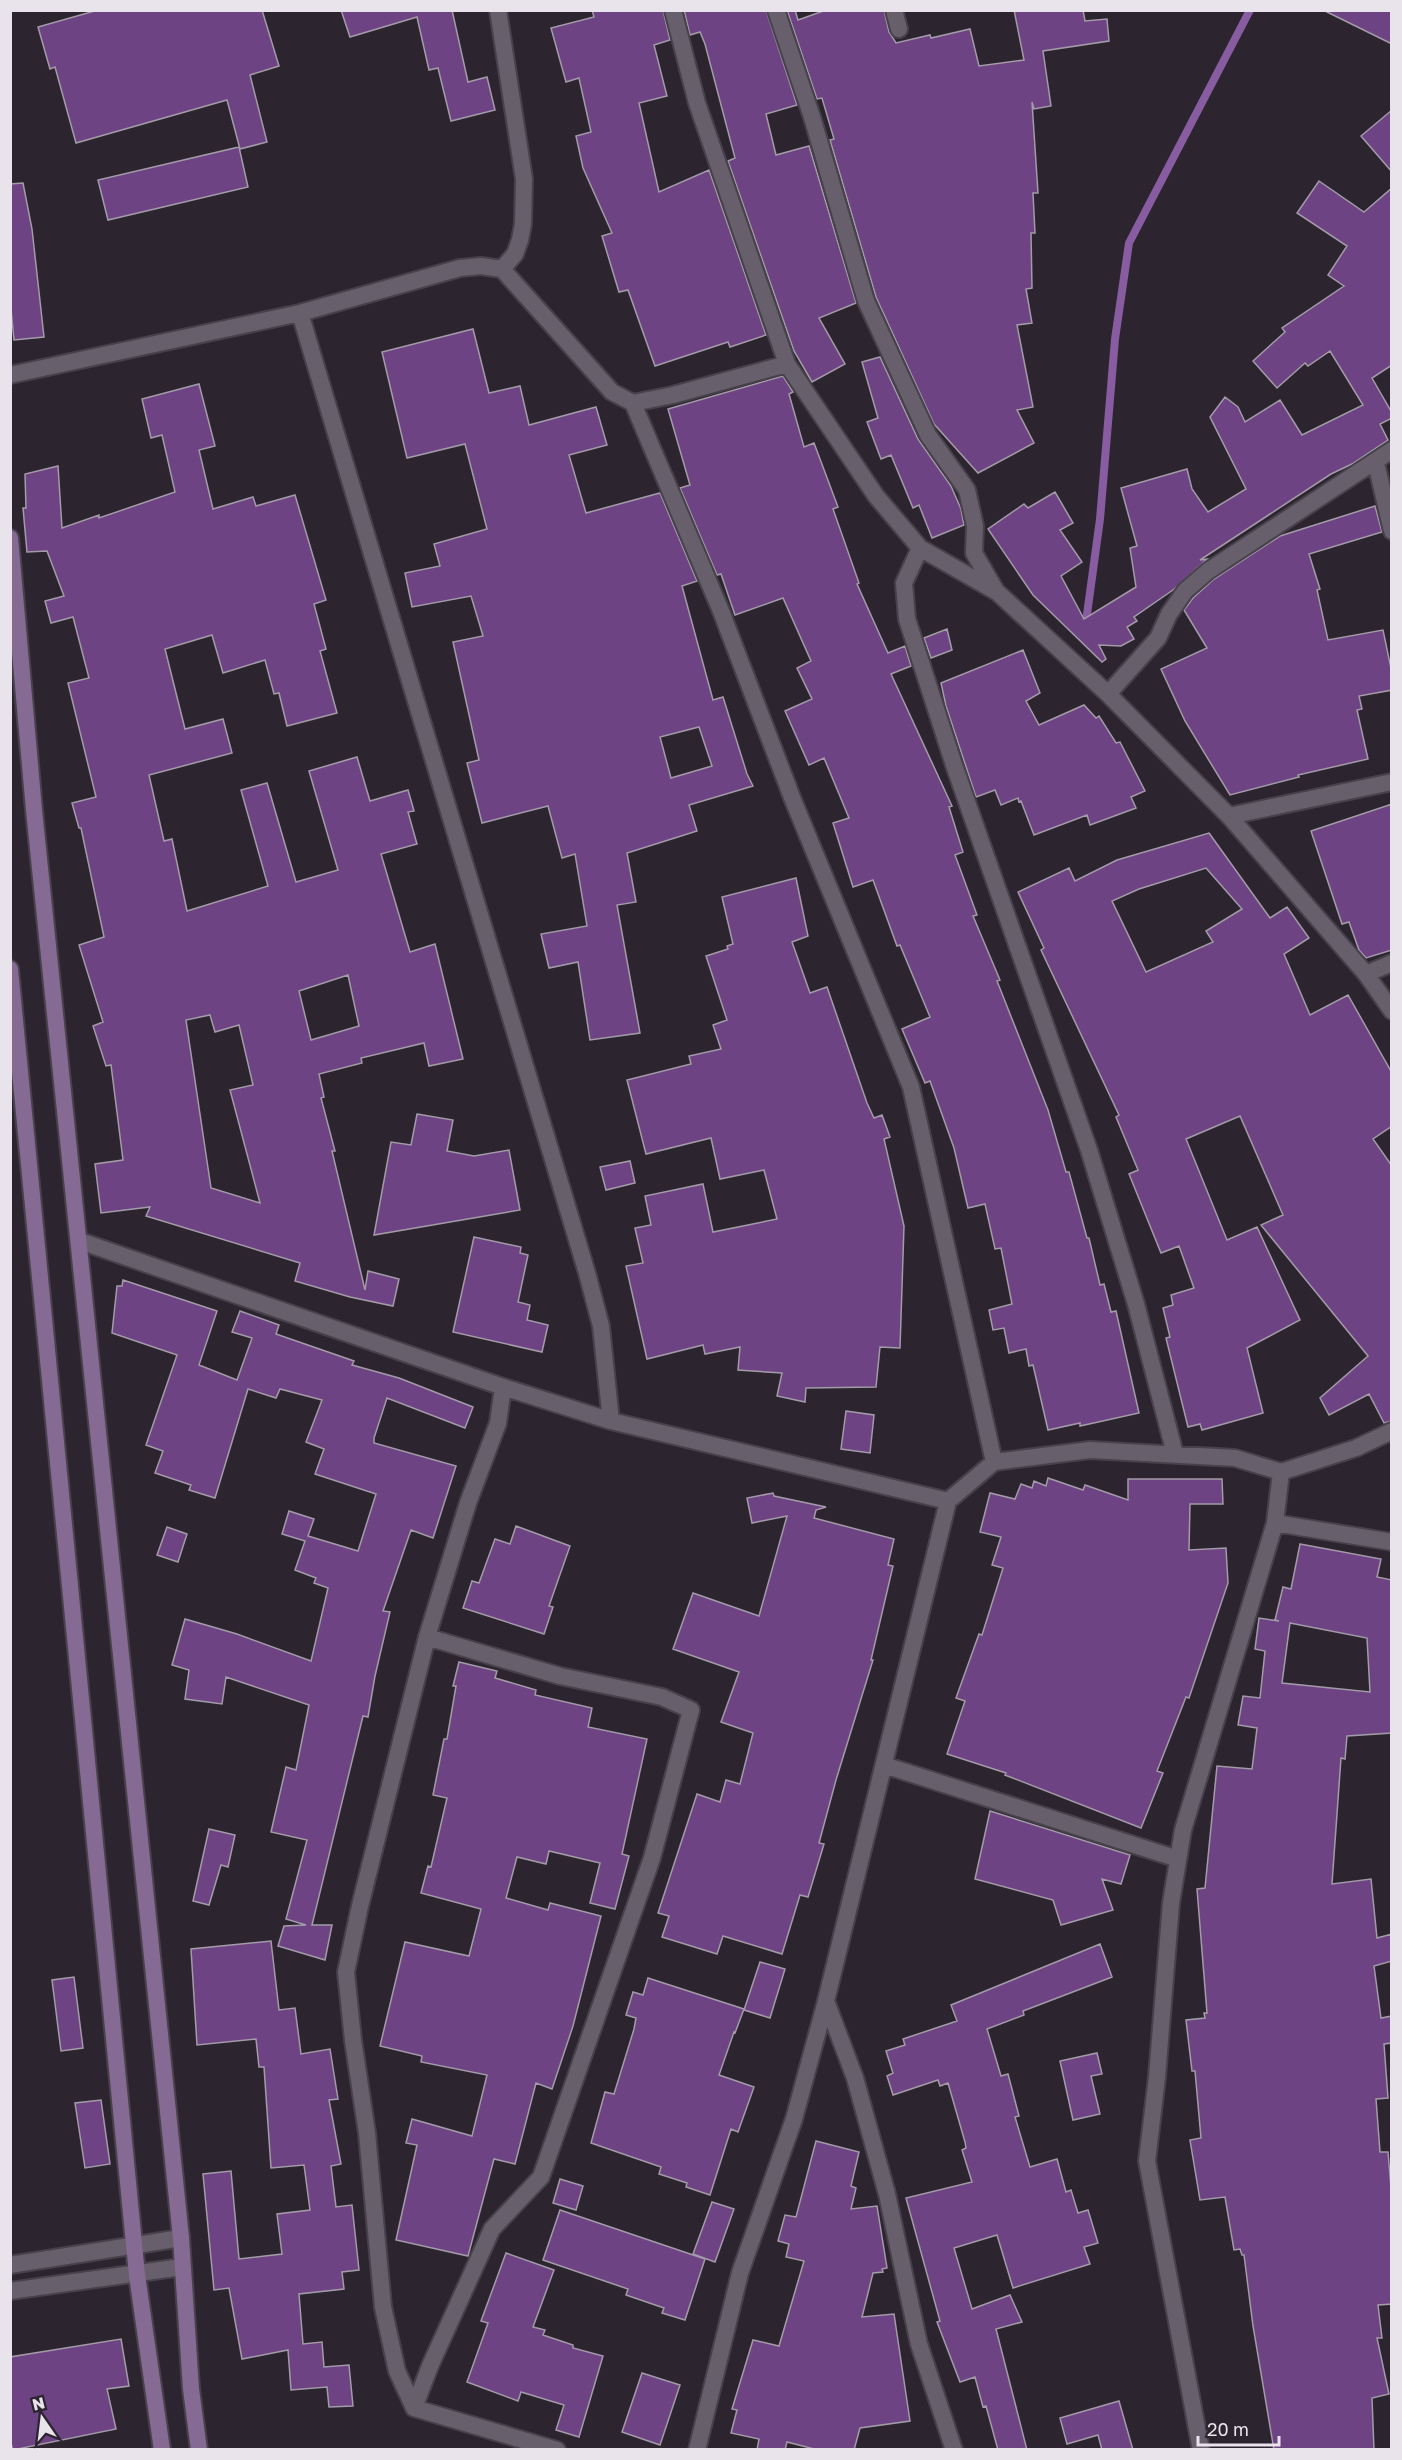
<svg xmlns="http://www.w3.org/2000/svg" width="1402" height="2460" font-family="'Golos Text',sans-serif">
<rect width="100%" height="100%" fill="#2c2530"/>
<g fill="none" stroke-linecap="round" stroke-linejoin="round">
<!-- stream -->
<path stroke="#885ca0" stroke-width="8" d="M1085,629L1100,519L1115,339L1129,243L1250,10"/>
</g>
<!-- building -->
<path fill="#6e4384" stroke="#a39ba8" stroke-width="1.5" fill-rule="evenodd" d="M98,10H262L279,66L250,75L267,142L240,149L227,100L76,143L55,67L50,69L38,27Z
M341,10H452L468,82L487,77L495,110L451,121L438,68L429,70L417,17L350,37Z
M592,10H663L670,40L654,45L667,96L639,103L659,192L709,170L766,335L730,347L728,342L655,366L628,290L619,292L602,236L612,233L583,168L576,136L591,132L579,78L566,82L551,28L594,17Z
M684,10H766L797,105L766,114L776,155L809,146L856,303L819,318L845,364L812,382L794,351L728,161L735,158L705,44L700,32L690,35Z
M787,10H795L798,20L826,10H884L889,32L896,43L930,35L931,38L970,29L979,66L1024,60L1014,10H1083L1085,21L1107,19L1109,41L1043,51L1051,106L1034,109L1032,102L1038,193H1033L1035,233H1031L1032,288L1026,289L1032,323L1017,325L1033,407L1017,410L1034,443L978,473L934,424L876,297L830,140L834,139L822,98L817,99Z
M1323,10H1392V44Z
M1392,110V172L1361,136Z
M239,147L248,187L108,220L98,180Z
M1319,181L1364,212L1392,188V365L1372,378L1392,413V418L1380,424L1388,440L1352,464L1331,474L1200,560L1207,559L1173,590L1134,617L1137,621L1127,627L1134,639L1121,646L1099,645L1106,659L1102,662L1033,595L988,529L1024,504L1028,508L1055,492L1073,523L1060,530L1082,562L1061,576L1084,619L1136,587L1130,548L1137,546L1121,488L1187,469L1192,489L1208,512L1246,489L1210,417L1225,397L1238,407L1245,422L1280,400L1302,435L1363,405L1330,351L1308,366L1305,363L1277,388L1253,361L1285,332L1282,328L1344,286L1328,275L1347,246L1297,213Z
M23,183L32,229L44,337L14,340L10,299V184Z
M473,329L489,393L520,386L529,425L596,407L607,445L569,455L586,513L660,493L697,581L682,586L713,700L723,697L747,774L753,786L689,805L697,831L627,853L636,902L617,905L640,1033L590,1040L578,962L549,968L541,934L587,926L575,854L562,858L548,806L482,823L467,763L479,760L453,642L483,636L471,596L412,607L405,573L440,566L434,544L487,529L465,444L407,458L382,352ZM699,727L712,766L671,778L660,737Z
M880,357L918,439L951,486L961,509L964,525L932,538L919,505L913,508L891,455L881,459L867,422L878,418L862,362Z
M783,376L793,392L789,394L804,447L814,443L838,507L833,509L859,583L857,584L888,653L905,646L911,666L891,674L952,806L949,807L963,852L955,855L977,915L973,916L1000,980L997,981L1048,1110L1066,1172H1069L1087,1238H1089L1100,1285L1104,1284L1111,1312L1116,1311L1139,1413L1080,1426V1423L1048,1430L1033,1365L1029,1366L1026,1349L1009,1353L1004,1328L993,1330L989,1310L1012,1304L1001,1248L995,1249L985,1204L968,1208L954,1148L930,1081L925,1083L902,1029L930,1017L900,945L897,946L873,880L853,887L833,823L849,818L824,758L809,765L785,711L812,699L797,668L811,661L783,598L735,615L721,574L717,575L680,488L690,485L668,409Z
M199,384L215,446L199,450L213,509L253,497L256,506L295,495L326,600L314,604L326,649L320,651L337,713L287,726L279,693L274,694L265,660L223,673L212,635L165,649L185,729L223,719L232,753L149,775L164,841L172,839L187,911L268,886L241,790L267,783L296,882L338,870L309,771L357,757L370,801L408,790L414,811L408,812L417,844L381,854L410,952L435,944L463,1059L429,1066L424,1043L361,1058L362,1063L319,1074L324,1097L321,1098L335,1151H332L365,1290L368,1271L399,1279L393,1306L350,1297L295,1281L300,1263L146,1216L150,1207L101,1213L95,1164L123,1160L111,1065L106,1066L93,1026L103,1022L79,945L104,937L81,828H79L72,803L96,797L68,683L89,678L73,617L51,623L45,601L64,596L47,551L27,552L23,508H26L25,474L58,466L62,528L99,515V518L175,492L162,435L151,438L142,399ZM348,975L359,1026L311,1040L299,991ZM210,1015L215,1032L239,1025L253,1085L230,1090L260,1203L211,1188L186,1020Z
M1375,506L1382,532L1309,554L1320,589L1317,590L1328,640L1383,630L1392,673V690L1359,696L1362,709L1357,710L1368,759L1298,775L1299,777L1230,795L1185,721L1161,669L1207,648L1184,610L1193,598L1214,579L1280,536Z
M947,629L952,650L931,658L924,638Z
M1023,650L1040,693L1026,701L1039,725L1084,705L1096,718L1099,716L1116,743L1120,742L1145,791L1131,797L1136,808L1090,825L1087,815L1034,835L1021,801L1019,802L1018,798L1001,805L995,790L976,797L946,706L941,683Z
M1392,804V950L1366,958L1359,950L1349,922L1342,924L1311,831Z
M1209,833L1270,918L1287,907L1309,938L1284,954L1310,1015L1348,995L1392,1073V1126L1373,1139L1392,1166V1421L1384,1423L1369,1394L1329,1415L1320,1398L1368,1356L1261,1225L1283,1215L1240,1116L1186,1139L1227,1240L1257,1227L1300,1320L1247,1348L1263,1413L1202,1430L1200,1424L1188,1427L1166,1338L1170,1337L1163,1308L1173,1305L1171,1295L1194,1288L1179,1246L1161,1253L1129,1174L1138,1170L1116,1117L1119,1115L1041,950L1044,948L1018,892L1069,868L1075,881L1117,860ZM1206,868L1242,909L1206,931L1213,942L1146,972L1112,901L1139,889Z
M796,878L808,936L792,942L810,993L827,987L867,1103L874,1118L882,1115L890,1137L884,1139L904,1226L900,1348L880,1347L876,1387L806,1388L805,1402L777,1396L782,1373L738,1370L740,1347L705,1354L703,1345L647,1359L626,1266L643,1263L635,1228L651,1225L645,1196L703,1184L713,1232L777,1219L764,1170L720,1179L711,1138L646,1154L627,1080L691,1064L689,1056L721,1049L713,1025L727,1020L706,956L728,949L727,946L733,944L722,897Z
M417,1114L453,1120L447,1151L474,1156L509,1150L520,1210L374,1235L391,1142L411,1145Z
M630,1161L635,1183L606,1190L600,1167Z
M474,1237L521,1247L520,1253L528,1255L518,1302L530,1305L527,1320L548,1325L542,1352L453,1332Z
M123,1280L217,1311L199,1365L237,1380L252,1338L232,1332L240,1311L279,1325L276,1334L354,1361L352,1365L399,1378L473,1407L465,1428L387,1398L374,1438V1443L456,1466L433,1538L411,1530L383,1611L390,1612L375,1676L368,1717L363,1716L312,1925H332L325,1960L278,1946L284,1926L306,1925L286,1919L307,1840L271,1832L286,1767L296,1770L309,1705L226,1677L222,1704L185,1699L189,1670L172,1665L185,1619L237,1634L311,1661L328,1588L314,1583L316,1578L295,1570L305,1541L282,1534L289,1511L314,1519L308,1536L358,1551L376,1494L315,1474L324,1449L306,1442L322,1400L280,1389L276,1398L248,1389L215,1498L189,1490L191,1485L155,1473L163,1451L146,1445L177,1355L112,1333L117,1286H122Z
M846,1411L874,1415L870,1453L841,1449Z
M1048,1478L1083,1490L1085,1485L1128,1500V1479H1222L1223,1504H1190L1189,1550L1226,1548L1228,1583L1189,1698L1186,1697L1157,1771L1163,1773L1141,1828L1005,1775L1006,1773L947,1754L965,1701L956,1698L979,1634L982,1635L1003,1568L992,1565L1001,1537L980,1532L990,1493L1015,1499L1021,1484L1032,1488L1034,1481L1046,1486Z
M773,1493L774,1496L826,1507L816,1510L814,1518L894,1539L888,1565L893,1566L871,1660H873L836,1780L819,1843L824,1844L808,1897L800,1895L782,1954L723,1936L717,1954L662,1937L669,1916L658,1913L697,1794L720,1802L726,1780L740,1784L753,1733L721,1722L739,1672L673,1649L693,1593L759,1616L787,1516L752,1523L747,1498Z
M516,1526L570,1546L549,1606L553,1607L544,1634L463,1608L472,1581L479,1583L495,1539L510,1544Z
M167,1527L187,1534L178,1562L157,1555Z
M1300,1544L1381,1559L1377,1577L1392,1580V1733L1347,1736L1345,1759L1341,1758L1332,1884L1371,1879L1377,1938L1392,1934V1961L1374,1966L1381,2018L1392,2016V2043L1384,2044L1388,2098L1376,2099L1380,2152H1388L1392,2200V2304L1378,2305L1382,2338H1377L1389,2394L1372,2398L1374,2450H1274L1253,2326L1244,2255H1242L1240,2249L1234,2250L1225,2197L1200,2200L1190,2140L1201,2138L1195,2071H1192L1186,2020L1205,2018L1204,2013H1207L1197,1889L1205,1888L1217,1766L1252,1769L1257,1728L1238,1725L1243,1696L1260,1698L1265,1651L1255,1649L1259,1618L1279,1621L1275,1620L1283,1587L1291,1589ZM1290,1623L1367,1638L1370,1692L1282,1683Z
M459,1662L497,1671L495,1678L536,1690L535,1695L592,1708L588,1727L647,1739L622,1854L629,1856L615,1909L590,1903L600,1863L549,1851L546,1864L517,1857L506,1898L548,1910L550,1903L601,1916L573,2026L552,2089L536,2083L515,2164L494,2159L468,2256L396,2240L417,2145L406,2143L412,2119L472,2136L487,2075L421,2062L422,2056L380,2046L405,1942L469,1956L481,1909L421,1893L428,1866L431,1867L447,1798L433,1795L444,1739H447L456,1686H453Z
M990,1811L1130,1855L1121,1884L1102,1879L1113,1910L1061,1925L1053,1900L975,1879Z
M209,1829L235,1835L228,1867L221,1865L209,1905L193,1901Z
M271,1941L279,2010L295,2008L301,2054L330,2049L338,2099L329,2100L341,2164L331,2166L336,2207L352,2205L359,2270L342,2272L344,2289L299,2294L303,2344L322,2342L324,2367L349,2365L353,2406L329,2407L327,2387L291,2390L288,2350L242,2359L229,2288L214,2290L203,2174L231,2171L239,2259L282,2254L277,2214L310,2210L304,2165L271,2168L264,2067H259L256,2039L197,2045L191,1949Z
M1100,1944L1112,1977L1023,2011L1024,2015L987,2029L1001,2076L1008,2074L1019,2116L1015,2117L1030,2167L1057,2159L1066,2192L1071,2190L1078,2213L1088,2210L1098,2243L1084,2247L1090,2264L1013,2288L997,2235L954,2248L972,2309L1010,2295L1022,2322L996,2329L1027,2450H998L986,2406L983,2407L975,2377L960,2382L937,2322L940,2321L906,2198L972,2182L962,2150L966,2148L965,2142L948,2083L940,2086L938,2080L893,2095L887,2076L893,2073L886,2051L905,2045L903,2039L957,2021L951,2005Z
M760,1962L785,1969L770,2018L744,2010Z
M74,1977L83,2048L61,2051L52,1980Z
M648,1978L744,2009L735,2033L734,2032L719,2075L754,2087L738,2132L731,2129L710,2195L686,2187L687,2183L659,2174L661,2167L591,2143L605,2092L614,2094L634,2029L636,2018L626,2015L633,1992L643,1995Z
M1097,2053L1102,2074L1091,2076L1100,2114L1073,2120L1060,2061Z
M101,2100L110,2164L85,2168L75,2103Z
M816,2141L859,2152L851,2186L856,2188L851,2209L877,2206L887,2268L882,2269L883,2272L873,2273L862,2317L894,2314L910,2421L860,2428L854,2450H818L787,2442L785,2450H757L759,2439L731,2433L737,2410L732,2409L753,2340L779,2346L804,2261L786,2257L789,2244L778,2241L785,2215L796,2217Z
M560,2179L583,2186L576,2210L553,2203Z
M712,2202L734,2209L715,2262L693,2254Z
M560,2210L705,2259L685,2320L662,2313L664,2308L626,2295L628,2289L543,2260Z
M506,2253L554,2270L533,2327L545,2330L543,2335L573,2345V2348L603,2356L579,2437L556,2430L564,2405L521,2392L518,2401L467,2382L488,2323L481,2321Z
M121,2339L129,2386L107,2389L116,2429L13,2450L10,2440V2357Z
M642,2373L680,2385L660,2445L622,2432Z
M1119,2401L1133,2450H1102L1098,2435L1067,2444L1060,2418Z"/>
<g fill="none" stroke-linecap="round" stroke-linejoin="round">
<!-- minor casing -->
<g stroke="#47414b" stroke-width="20">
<path id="minor" d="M498,10L524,179L523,224L520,240L515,254L502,269
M673,10L697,103L787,364L876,496L920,548L997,592L1108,694L1229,816L1366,974L1392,1011
M776,10L812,117L866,301L928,435L967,490L975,526L974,553L996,591
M894,10L899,29
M300,313L587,1273L601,1326L611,1421
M10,375L300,313L460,268L481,266L502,269L612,392L633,403L673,395L787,364
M633,403L721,611L793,800L911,1087L994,1462
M1376,463L1392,531
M920,548L904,583L907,619L954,765L1089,1150L1136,1304L1175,1454
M1108,694L1158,638L1169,614L1185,591L1208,571L1392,450
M1229,816L1392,782
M1366,974L1392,963
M80,1241L503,1387L611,1421L948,1501
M503,1387L498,1423L468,1503L427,1637L360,1906L346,1972L353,2040L367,2133L383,2307L397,2371L414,2408L557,2450
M1275,1523L1392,1542
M884,1765L1178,1859
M826,2001L855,2078L887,2194L919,2344L954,2450
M10,2265L181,2238
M10,2291L182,2267
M414,2408L430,2366L492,2229L541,2177L652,1858L691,1710L662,1697L560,1676L427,1637
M697,2450L740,2273L794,2119L826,2001L948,1501L994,1462L1090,1450L1235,1458L1281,1472L1356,1448L1392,1431
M1201,2450L1147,2161L1157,2077L1171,1903L1183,1830L1275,1523L1281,1472"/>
</g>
<!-- secondary casing -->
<g stroke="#47414b" stroke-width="20">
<path id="secondary" d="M10,538L34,810L181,2238L191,2389L199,2450
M10,969L137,2275L162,2450"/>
</g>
<!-- minor -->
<use href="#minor" stroke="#67606c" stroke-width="16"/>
<!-- secondary -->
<use href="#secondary" stroke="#856a93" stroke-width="16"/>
</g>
<!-- border -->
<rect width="1402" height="2460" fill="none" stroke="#e9e4eb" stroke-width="24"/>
<!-- north arrow -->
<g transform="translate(42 2418) rotate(346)" stroke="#2c2530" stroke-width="4.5" paint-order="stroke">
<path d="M0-4.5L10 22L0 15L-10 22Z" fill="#e9e4eb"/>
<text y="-9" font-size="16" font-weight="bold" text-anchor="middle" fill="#e9e4eb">N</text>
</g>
<!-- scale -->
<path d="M1198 2436v9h81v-9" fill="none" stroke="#e9e4eb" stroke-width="3"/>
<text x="1207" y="2436" font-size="18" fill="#e9e4eb" stroke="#2c2530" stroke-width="4.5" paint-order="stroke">20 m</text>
</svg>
